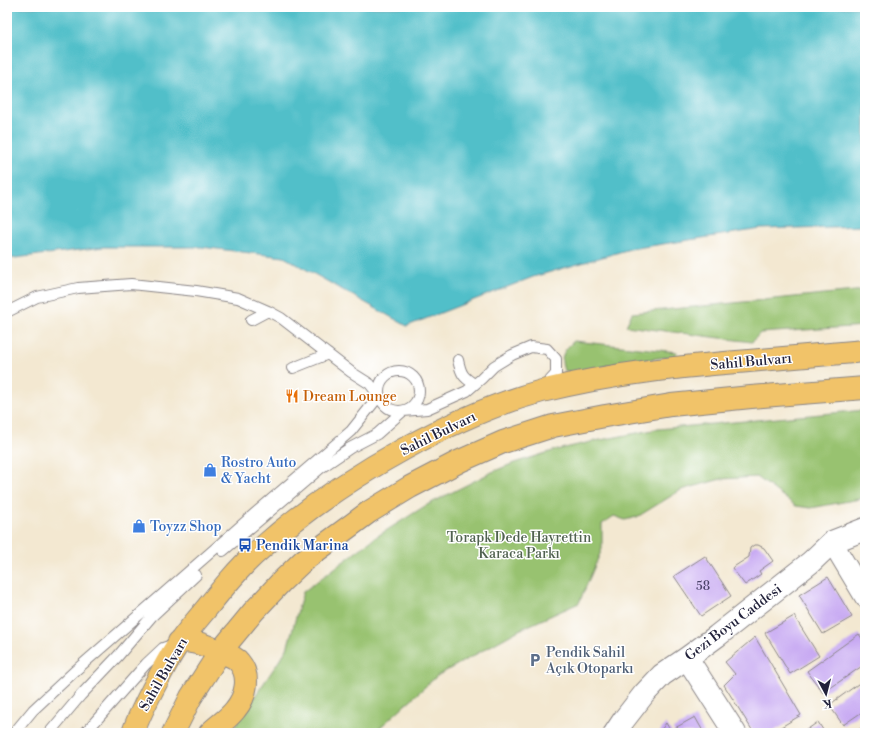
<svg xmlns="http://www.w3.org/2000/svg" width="872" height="740" font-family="'Libre Bodoni',serif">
<rect width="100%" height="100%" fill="#fff"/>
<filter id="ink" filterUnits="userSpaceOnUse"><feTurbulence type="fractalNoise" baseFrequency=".025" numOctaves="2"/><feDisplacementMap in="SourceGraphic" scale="8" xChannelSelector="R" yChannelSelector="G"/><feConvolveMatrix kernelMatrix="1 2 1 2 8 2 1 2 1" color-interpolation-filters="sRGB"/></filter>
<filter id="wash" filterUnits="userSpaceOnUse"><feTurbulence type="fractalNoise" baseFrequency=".012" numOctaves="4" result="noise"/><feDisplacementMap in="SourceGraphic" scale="16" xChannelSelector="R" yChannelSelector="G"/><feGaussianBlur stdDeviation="0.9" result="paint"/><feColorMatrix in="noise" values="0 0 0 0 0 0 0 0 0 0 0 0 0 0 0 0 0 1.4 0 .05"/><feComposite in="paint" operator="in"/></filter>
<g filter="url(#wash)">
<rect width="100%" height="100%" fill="#f3e8d1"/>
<!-- green -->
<path fill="#98c26f" stroke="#5d7255" d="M865,290V326L760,333L752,342L626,326L632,313Z
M574,341L677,352L676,356L625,362L572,373L564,370C559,357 564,350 574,341Z
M865,410V498L811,508L796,506L757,477L721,479L681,490L637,517L625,520L614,516L602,524V549L579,603L519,630L437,676L374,733H230L287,649L303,592L376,537L425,506L492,472L514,463L556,450L595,441L658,429Z"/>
<!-- water -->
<path fill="#51bfc9" stroke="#3a7082" d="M7,7H865V226L761,229L630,249L533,277L407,326L284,257L201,247H103L7,259Z"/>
<g id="blocks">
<!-- building -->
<path fill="#c6a7f2" d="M754,545H758L764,548L773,561L759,571L761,574L745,585L732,568L749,557L750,548Z
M705,556L731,596L701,616L674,576Z
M828,577L852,617L823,634L799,595Z
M794,616L819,656L790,674L765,633Z
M859,634L865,643V664L823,693L807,671Z
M755,637L801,715L771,733H754L724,685L735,674L725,662Z
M865,679V710L843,725L829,705Z
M695,717L704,733H675L673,729Z
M818,722L825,733H802Z
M666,723L672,733H659Z
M865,726V733H853Z"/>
</g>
</g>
<g filter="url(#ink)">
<use href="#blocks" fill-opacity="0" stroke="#8a8586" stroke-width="1"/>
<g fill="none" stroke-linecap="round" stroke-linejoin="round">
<!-- service casing -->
<g stroke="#8a8586" stroke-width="12">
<path id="service" d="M7,312L37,297L78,288L131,284L196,291L238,298L268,311L281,318L351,372L370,384L379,396L351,431L253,515L210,553L76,670L33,710L14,733
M251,320L268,311
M458,360C461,374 463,377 474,384
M293,368L328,354
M379 391a20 20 0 1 1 40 0a20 20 0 1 1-40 0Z
M223,551L322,467L350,448L377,434L403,411L427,409L467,391L481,379L494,366L512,355L531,347L547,349L556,359V374L545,386
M49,733L81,695L118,656L152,616L196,575
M85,733L146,664L163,648L172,645"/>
</g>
<!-- minor casing -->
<g stroke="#8a8586" stroke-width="22">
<path id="minor" d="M832,542L865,597"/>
</g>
<!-- tertiary casing -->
<g stroke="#8a8586" stroke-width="24">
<path id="tertiary" d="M687,658L735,733
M615,733L623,721L644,694L662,675L687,658L717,636L811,562L832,542L865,529"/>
</g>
<!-- trunk casing -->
<g stroke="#8a8586" stroke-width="24">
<path id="trunk" d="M179,642C183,642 188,641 192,642C202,643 213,649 223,653C229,655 236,658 239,662C251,676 246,697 235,710C228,719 218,725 210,733
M133,733C139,715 148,698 157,681C164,668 170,655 179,643C187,631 197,620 206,609C222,589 238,569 256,553C301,512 351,478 404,449C448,425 493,404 542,391C613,373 686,366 760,360C795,357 830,354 865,351
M173,733L191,697L220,652L253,612L282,581L304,560L369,512L410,487L460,461L503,442L553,426L605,416L671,405L751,397L865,388"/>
</g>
<!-- service -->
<use href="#service" stroke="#fff" stroke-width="10"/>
<!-- minor -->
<use href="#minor" stroke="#fff" stroke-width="20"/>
<!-- tertiary -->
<use href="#tertiary" stroke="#fff" stroke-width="22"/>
<!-- trunk -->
<use href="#trunk" stroke="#f1c369" stroke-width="22"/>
</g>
</g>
<!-- icons -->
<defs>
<g id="restaurant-bare" transform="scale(1.08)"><path d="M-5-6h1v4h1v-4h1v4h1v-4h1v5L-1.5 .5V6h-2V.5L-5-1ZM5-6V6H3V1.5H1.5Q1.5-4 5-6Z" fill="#e8710a" stroke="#fff" stroke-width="2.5" paint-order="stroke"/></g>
<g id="shop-bare" transform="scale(1.08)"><path d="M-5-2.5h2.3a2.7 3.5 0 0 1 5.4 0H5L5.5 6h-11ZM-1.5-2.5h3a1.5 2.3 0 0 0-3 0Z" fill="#3f7fe0" stroke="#fff" stroke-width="2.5" paint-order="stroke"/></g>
<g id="bus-bare" transform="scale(1.08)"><path d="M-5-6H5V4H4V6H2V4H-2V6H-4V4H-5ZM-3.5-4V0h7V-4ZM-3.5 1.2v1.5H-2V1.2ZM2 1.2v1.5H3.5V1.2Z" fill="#1a4fb4" stroke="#fff" stroke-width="2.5" paint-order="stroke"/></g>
<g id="parking-bare" transform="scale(1.08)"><path d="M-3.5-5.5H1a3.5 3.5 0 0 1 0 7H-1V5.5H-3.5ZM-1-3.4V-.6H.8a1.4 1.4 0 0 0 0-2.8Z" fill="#5c6f8a" stroke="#fff" stroke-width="2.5" paint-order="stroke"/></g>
</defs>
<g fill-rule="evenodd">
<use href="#restaurant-bare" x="292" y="396"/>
<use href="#shop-bare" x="210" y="470"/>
<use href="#shop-bare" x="139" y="526"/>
<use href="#bus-bare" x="245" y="545"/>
<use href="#parking-bare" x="535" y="660"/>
</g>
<g text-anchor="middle" stroke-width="3" stroke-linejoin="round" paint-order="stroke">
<!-- number labels -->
<g font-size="12" fill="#4b4369">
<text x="703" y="590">58</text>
</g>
<!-- street labels -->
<g font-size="14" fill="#22223b" stroke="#fff">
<text transform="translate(751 361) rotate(-5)" y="5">Sahil Bulvarı</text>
<text transform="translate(438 433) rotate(-26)" y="5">Sahil Bulvarı</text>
<text transform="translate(733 622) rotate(-37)" y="5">Gezi Boyu Caddesi</text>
<text transform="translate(163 674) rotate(-60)" y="5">Sahil Bulvarı</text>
</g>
<!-- food labels -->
<g font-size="14" fill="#c56008" stroke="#fff" text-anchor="start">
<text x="303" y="401">Dream Lounge</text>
</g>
<!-- shop labels -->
<g font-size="14" fill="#366cbe" stroke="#fff" text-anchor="start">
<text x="221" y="467">Rostro Auto<tspan x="221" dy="16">&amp; Yacht</tspan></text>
<text x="150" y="531">Toyzz Shop</text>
</g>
<!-- park labels -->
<g font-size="14" fill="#516250" stroke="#fff">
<text x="519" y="542">Torapk Dede Hayrettin<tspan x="519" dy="16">Karaca Parkı</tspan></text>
</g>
<!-- transit labels -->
<g font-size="14" fill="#164399" stroke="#fff" text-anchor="start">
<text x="256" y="550">Pendik Marina</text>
</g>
<!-- service labels -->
<g font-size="14" fill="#4e5e75" stroke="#fff" text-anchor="start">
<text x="546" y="657">Pendik Sahil<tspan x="546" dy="16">Açık Otoparkı</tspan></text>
</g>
</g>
<!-- margin -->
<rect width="872" height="740" fill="none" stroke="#fff" stroke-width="24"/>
<!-- north arrow -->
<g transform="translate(826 694) rotate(173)" stroke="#ffffff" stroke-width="3" paint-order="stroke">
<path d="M0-3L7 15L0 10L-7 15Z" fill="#22223b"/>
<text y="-6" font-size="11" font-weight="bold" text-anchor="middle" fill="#22223b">K</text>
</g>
</svg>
